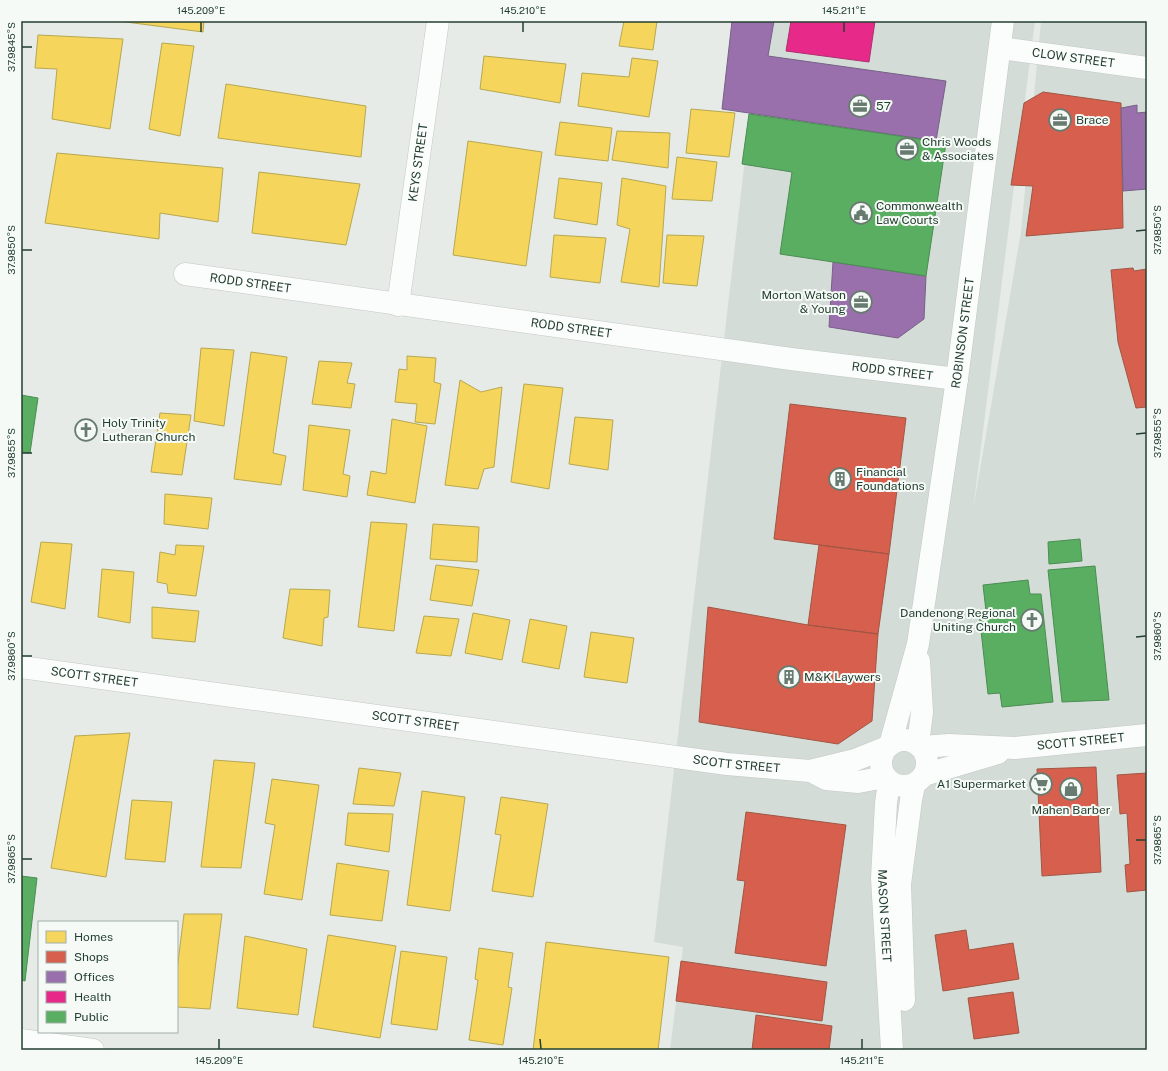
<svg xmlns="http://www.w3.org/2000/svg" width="1168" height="1071" font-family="'Public Sans',sans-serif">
<rect width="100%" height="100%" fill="#e6ebe8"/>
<!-- built -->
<path fill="#d4dcd7" d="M761,21H1035L973,510L1021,232L1041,21H1147V1050H670L683,947L654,942Z"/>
<!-- homes -->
<path fill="#f6d55c" stroke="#b7a84f" d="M118,21H204L203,32Z
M624,21H657L653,50L619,46Z
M38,35L123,39L110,129L52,119L57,69L35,68Z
M162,43L194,46L180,136L149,129Z
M484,56L566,64L560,103L480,89Z
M632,58L658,61L649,117L578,106L582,73L629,77Z
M226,84L366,106L361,157L218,138Z
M691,109L735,113L729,157L686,153Z
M560,122L612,128L608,161L555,155Z
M617,131L670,133L668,168L612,160Z
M468,141L542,152L526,266L453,255Z
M57,153L223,168L218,222L160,213L159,239L45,223Z
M677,157L717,162L712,201L672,199Z
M259,172L360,184L346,245L252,233Z
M559,178L602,183L597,225L554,218Z
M622,178L666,186L659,287L621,282L630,229L617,225Z
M554,235L606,238L600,283L550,277Z
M667,235L704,236L697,286L663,283Z
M201,348L234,350L224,426L194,421Z
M251,352L287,357L273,453L286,456L281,485L234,479Z
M407,356L436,358L434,382L441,384L435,424L415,422L417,404L395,402L399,369L407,370Z
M319,361L352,363L347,383L355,384L351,408L312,404Z
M460,380L481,392L502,387L494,467L484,469L478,489L445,485Z
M524,384L563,388L549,489L511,482Z
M160,413L191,415L182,475L151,472Z
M575,417L613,420L608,470L569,464Z
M392,419L427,426L415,503L367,495L371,471L386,474Z
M309,425L350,430L343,474L350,476L347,497L303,490Z
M165,494L212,498L208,529L164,524Z
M371,522L407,524L394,631L358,627Z
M433,524L479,527L477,562L430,559Z
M41,542L72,544L65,609L31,602Z
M176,545L204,546L196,596L168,593L167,584L157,582L160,552L175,555Z
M436,565L479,570L472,606L430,600Z
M102,569L134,572L130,623L98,617Z
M290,589L330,590L328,617L324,618L322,646L283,638Z
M152,607L199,611L195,642L152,638Z
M473,613L510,620L502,660L465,653Z
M424,616L459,619L451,656L416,653Z
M530,619L567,626L559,669L522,662Z
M591,632L634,638L627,683L584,677Z
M130,733L106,877L51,868L75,736Z
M214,760L255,763L241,868L201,867Z
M359,768L401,773L394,806L353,804Z
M272,779L319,785L302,900L264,894L275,825L265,823Z
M422,791L465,797L450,911L407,905Z
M501,797L548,804L533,897L492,891L501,835L495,834Z
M132,800L172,802L165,862L125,859Z
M348,813L393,814L389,852L345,845Z
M337,863L389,871L382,921L330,915Z
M184,914H222L210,1009L177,1007V970Z
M328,935L396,946L380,1038L313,1027Z
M245,936L307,949L298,1015L237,1008Z
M546,942L669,957L658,1050H533Z
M479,948L513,953L508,987L512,988L503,1045L469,1040L478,980L475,979Z
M401,951L447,957L437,1030L391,1024Z"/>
<!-- shops -->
<path fill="#d6604d" stroke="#a15644" d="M1043,92L1121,103L1123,228L1026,236L1033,186L1011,185L1024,103Z
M1133,268L1134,271L1147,269V407L1136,408L1118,342L1111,270Z
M790,404L906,418L889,554L774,539Z
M819,545L889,554L878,634L808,625Z
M708,607L808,625L878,634L872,721L838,744L699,722Z
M1096,767L1101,872L1042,876L1037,769Z
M1147,773V890L1127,892L1125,865L1130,864L1127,813L1120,814L1117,775Z
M746,812L846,825L826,966L735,953L745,881L737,880Z
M966,930L969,950L1013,943L1019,979L943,991L935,935Z
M681,961L827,982L822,1021L676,1001Z
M1013,992L1019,1033L974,1039L968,998Z
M756,1015L832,1026L829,1050H752Z"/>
<!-- offices -->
<path fill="#9970ab" stroke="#766186" d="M732,21H774L768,56L946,81L936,141L722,109Z
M1137,105V113L1147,112V189L1123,191L1121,108Z
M833,262L926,276L924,319L898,338L829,327Z"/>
<!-- health -->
<path fill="#e7298a" stroke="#ac306f" d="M791,21H875L869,62L786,51Z"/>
<!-- public -->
<path fill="#5aae61" stroke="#4a8d52" d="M749,114L946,143L926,276L780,254L792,172L742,164Z
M21,395L38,398L30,453L21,452Z
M1080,539L1082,561L1049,564L1048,542Z
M1095,566L1109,700L1062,702L1048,570Z
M1028,580L1030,594H1041L1053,702L1002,707L1000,693L988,694L979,612L986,611L983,585Z
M21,876L37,878L25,981L21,980Z"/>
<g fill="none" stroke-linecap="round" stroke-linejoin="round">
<!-- minor casing -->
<g stroke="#c3c8c5" stroke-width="23">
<g id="minor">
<path id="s1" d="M185,274L791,359L957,379"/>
<path id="s2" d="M398,305L438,21"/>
<path id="s3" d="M21,667L727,764L810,771L855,760L885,748"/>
<path id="s4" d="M921,747L949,745L1015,748L1147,735"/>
<path d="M811,771L826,779L858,782L885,777"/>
<path d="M924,775L998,753"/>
<path d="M21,1040L93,1050"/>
</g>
</g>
<!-- tertiary casing -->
<g stroke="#c3c8c5" stroke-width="23">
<g id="tertiary">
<path id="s5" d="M1000,48L1147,68"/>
<circle cx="904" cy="763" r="23"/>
<path id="s6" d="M890,745L918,644L957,379L1003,21"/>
<path d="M918,745L922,712L919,661"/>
<path id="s7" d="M889,782L886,803L882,878L892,1050"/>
<path d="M904,1000L900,884L911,800L914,785"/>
</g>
</g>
<!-- minor -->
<use href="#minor" stroke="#fbfcfc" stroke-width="22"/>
<!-- tertiary -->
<use href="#tertiary" stroke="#fbfcfc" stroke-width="22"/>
</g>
<!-- ticks -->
<path fill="none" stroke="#243f30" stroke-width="1.5" d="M201,22V32M523,22V32M844,22V32M22,47H32M1136,231L1146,230M22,250H32M1136,434L1146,433M22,453H32M1136,637L1146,636M22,656H32M1136,840H1146M22,859H32M219,1039V1049M540,1039L541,1049M862,1039V1049"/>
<!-- icons -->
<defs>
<g id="office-ring" transform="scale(1.15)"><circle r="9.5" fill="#f5faf6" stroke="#687b70" stroke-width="1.5"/><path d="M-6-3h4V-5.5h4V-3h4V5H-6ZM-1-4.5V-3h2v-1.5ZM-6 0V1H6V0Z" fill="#687b70"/></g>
<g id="civic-ring" transform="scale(1.15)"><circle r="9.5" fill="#f5faf6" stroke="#687b70" stroke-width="1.5"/><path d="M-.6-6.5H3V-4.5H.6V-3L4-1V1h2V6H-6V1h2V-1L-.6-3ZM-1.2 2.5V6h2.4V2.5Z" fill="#687b70"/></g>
<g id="church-ring" transform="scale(1.15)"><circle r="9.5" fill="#f5faf6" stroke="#687b70" stroke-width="1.5"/><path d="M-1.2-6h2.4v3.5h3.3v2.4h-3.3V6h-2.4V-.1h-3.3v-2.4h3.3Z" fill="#687b70"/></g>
<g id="building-ring" transform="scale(1.15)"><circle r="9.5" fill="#f5faf6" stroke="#687b70" stroke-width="1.5"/><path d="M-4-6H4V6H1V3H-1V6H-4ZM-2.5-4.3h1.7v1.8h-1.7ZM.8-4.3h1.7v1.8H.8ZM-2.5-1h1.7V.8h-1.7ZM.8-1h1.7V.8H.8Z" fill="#687b70"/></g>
<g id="supermarket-ring" transform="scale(1.15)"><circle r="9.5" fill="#f5faf6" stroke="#687b70" stroke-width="1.5"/><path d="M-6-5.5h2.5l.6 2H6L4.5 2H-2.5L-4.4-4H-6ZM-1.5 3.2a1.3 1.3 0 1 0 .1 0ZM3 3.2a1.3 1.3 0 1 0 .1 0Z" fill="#687b70"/></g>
<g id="shop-ring" transform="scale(1.15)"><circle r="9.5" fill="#f5faf6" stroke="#687b70" stroke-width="1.5"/><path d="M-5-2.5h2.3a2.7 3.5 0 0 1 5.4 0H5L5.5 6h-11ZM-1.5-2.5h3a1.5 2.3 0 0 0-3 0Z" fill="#687b70"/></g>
</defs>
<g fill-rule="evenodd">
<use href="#office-ring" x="860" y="106"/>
<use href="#office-ring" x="1060" y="120"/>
<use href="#office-ring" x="907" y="149"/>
<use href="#civic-ring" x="861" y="213"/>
<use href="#office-ring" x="861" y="302"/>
<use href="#church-ring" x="86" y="430"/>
<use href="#building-ring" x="840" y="479"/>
<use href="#church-ring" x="1032" y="620"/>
<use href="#building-ring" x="789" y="677"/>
<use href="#supermarket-ring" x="1041" y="784"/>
<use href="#shop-ring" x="1071" y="789"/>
</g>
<g text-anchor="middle" stroke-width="4" stroke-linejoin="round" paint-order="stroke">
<!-- street labels -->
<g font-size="12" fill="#243f30" stroke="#f5faf6">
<text dy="4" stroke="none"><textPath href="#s5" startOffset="74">CLOW STREET</textPath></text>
<text dy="4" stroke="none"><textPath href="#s2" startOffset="144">KEYS STREET</textPath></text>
<text dy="4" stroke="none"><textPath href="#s1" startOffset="66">RODD STREET</textPath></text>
<text dy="4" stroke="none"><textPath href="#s1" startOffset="390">RODD STREET</textPath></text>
<text dy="4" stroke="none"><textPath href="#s6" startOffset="419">ROBINSON STREET</textPath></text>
<text dy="4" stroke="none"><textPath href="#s1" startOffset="714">RODD STREET</textPath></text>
<text dy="4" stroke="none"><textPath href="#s3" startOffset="74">SCOTT STREET</textPath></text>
<text dy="4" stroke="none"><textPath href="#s3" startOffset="398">SCOTT STREET</textPath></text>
<text dy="4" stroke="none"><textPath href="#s4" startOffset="160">SCOTT STREET</textPath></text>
<text dy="4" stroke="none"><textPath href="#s3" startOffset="722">SCOTT STREET</textPath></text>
<text dy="4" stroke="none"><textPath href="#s7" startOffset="134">MASON STREET</textPath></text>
</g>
<!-- poi labels -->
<g font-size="12" fill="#243f30" stroke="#f5faf6" text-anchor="start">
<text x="876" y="110">57</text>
<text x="1076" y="124">Brace</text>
<text x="922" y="146">Chris Woods<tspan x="922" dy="14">&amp; Associates</tspan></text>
<text x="876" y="210">Commonwealth<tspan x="876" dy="14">Law Courts</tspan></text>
<text x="846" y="299" text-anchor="end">Morton Watson<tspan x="846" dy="14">&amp; Young</tspan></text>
<text x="102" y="427">Holy Trinity<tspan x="102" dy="14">Lutheran Church</tspan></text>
<text x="856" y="476">Financial<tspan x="856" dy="14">Foundations</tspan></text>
<text x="1016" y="617" text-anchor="end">Dandenong Regional<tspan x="1016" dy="14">Uniting Church</tspan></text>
<text x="804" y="681">M&amp;K Laywers</text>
<text x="1026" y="788" text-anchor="end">A1 Supermarket</text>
<text x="1071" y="814" text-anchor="middle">Mahen Barber</text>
</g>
</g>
<!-- border -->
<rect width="1168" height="1071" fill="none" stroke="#f5faf6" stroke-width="44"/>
<!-- legend -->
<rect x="38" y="921" width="140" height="112" fill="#f5faf6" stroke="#a1afa7"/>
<rect x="46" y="931" width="20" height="12" fill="#f6d55c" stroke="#a1afa7"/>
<text x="74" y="941" font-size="12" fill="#243f30">Homes</text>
<rect x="46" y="951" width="20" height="12" fill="#d6604d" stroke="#a1afa7"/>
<text x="74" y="961" font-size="12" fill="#243f30">Shops</text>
<rect x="46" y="971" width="20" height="12" fill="#9970ab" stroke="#a1afa7"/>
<text x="74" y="981" font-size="12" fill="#243f30">Offices</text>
<rect x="46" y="991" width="20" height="12" fill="#e7298a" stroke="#a1afa7"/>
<text x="74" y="1001" font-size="12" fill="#243f30">Health</text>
<rect x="46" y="1011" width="20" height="12" fill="#5aae61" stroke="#a1afa7"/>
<text x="74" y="1021" font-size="12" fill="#243f30">Public</text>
<rect x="22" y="22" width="1124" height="1027" fill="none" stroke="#243f30" stroke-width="1.5"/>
<g font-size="10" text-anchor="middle" fill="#243f30">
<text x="201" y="14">145.209°E</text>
<text x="523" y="14">145.210°E</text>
<text x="844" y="14">145.211°E</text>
<text transform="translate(11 47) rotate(-90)" y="4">37.9845°S</text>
<text transform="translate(1157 230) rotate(-90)" y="4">37.9850°S</text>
<text transform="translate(11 250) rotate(-90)" y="4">37.9850°S</text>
<text transform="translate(1157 433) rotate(-90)" y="4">37.9855°S</text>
<text transform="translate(11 453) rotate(-90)" y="4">37.9855°S</text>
<text transform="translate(1157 636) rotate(-90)" y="4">37.9860°S</text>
<text transform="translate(11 656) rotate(-90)" y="4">37.9860°S</text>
<text transform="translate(1157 840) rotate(-90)" y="4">37.9865°S</text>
<text transform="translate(11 859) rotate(-90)" y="4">37.9865°S</text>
<text x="219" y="1064">145.209°E</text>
<text x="541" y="1064">145.210°E</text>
<text x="862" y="1064">145.211°E</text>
</g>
</svg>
